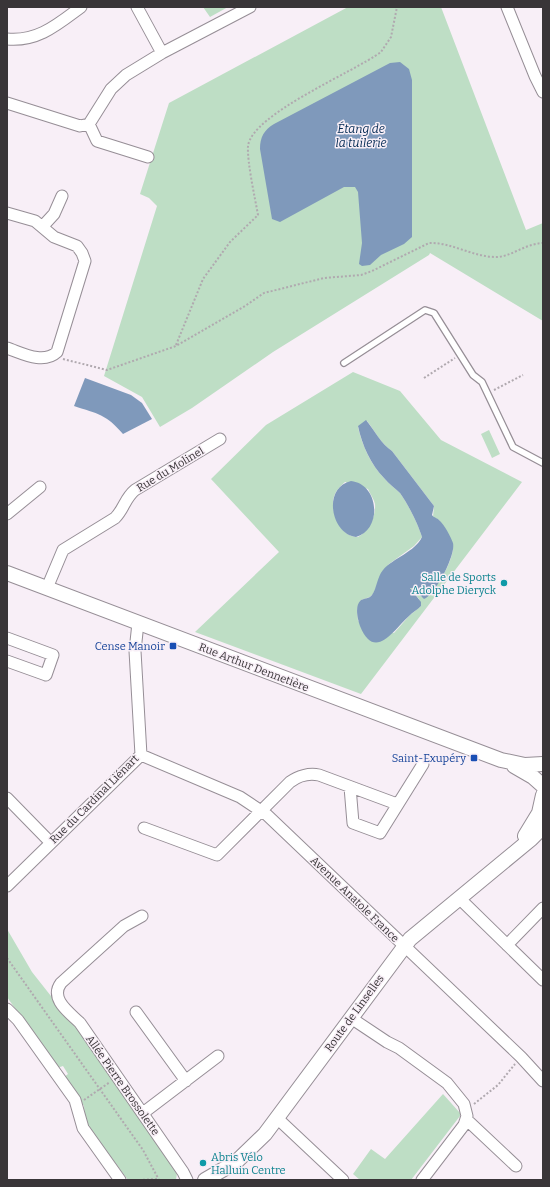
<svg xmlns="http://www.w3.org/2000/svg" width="550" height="1187" font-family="Bitter,serif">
<rect width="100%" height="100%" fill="#f8eff7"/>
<!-- green -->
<path fill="#bedec5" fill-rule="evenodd" d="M203,7H228L210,17Z
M348,7H441L526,230L543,223V321L430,253L429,255L273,352L192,408L160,427L142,397L104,376L157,206L149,198L140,194L169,103Z
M353,372L400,391L441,440L522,482L361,694L195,632L279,552L211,479L266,425ZM367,421C375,431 381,444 392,451L434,506L433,517L439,520L453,544C454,560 441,579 433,591C431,594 425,596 422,597L413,588H410L419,599L421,606L409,616L394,633L358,621L357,609L361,600L370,597L373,594L389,564L414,546L422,537C418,524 408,504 400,493C395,488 389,484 384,478C371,465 362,445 358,427ZM345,482L368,489C370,494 374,499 375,504C376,516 369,531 358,537C340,538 328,508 335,494C337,489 341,486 345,482Z
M489,430L500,454L492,458L481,434Z
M7,929L32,972L118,1081L177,1173L176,1180H128L85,1122L84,1106L63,1078L68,1074L63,1066L57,1068L7,997Z
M443,1094L460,1113V1116L411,1180H360L353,1174L371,1149L385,1159Z"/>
<!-- water -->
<path fill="#7f99bb" d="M400,62L409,69L412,80V237L404,244L381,255L370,265L362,266L359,264L362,243L358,192L355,187H344L280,222L272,219L260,149C260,137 264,130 274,124L390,63Z
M85,378L131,395L142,403L152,419L123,434C106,414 98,414 74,406Z
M366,420C375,431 381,444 392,451L434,506L432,515C434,518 436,517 439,520C444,524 451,537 453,543C456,555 435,595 424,599L413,588H410L421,602V606C417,610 413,612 409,616C395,628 375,663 360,626C358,620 354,606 361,600C365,598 369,599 372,595C377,588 377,577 383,570C393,558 415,552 422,537C418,524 408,504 400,493C395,488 389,484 384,478C371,465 362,445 358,426Z
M351,481C379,484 383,529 356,537C331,534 322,488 351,481Z"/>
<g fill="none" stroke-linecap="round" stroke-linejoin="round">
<!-- service casing -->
<g stroke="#968e96" stroke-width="8">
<path id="service" d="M344,363L425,310L434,313L473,375L482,382L513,447L543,463"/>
</g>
<!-- minor casing -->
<g stroke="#968e96" stroke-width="13">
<path id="minor" d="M137,7L162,53
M507,7L535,76L543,92
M7,39C38,42 58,24 81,7
M7,103L80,126L89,124L111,89L126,75L162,53L250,7
M89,124L97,141L148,157
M7,213L35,221L54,237L77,246L82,253L85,261L57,352C43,365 22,353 7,348
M43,226L54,214L62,196
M7,514L40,487
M47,588L63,550L115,518C124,509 125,498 135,490L220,439
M7,638L53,655L46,675L7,661
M141,755L240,797L267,815L521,1057L543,1081
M350,787L353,823L380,833L423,764
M7,798L51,843
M144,828L217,855L290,782C298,776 309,773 319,775L397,804
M7,886L141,755L135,651L138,623
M459,898L543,980
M142,916L124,926L61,983C49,999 70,1013 80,1023L183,1172L187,1180
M507,945L543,908
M7,1009L18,1020L75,1100L83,1128L120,1180
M136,1012L186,1081
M351,1018L387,1042L399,1048L447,1083L464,1104L467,1116L464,1125L422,1180
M143,1113L218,1056
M277,1118L343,1180
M466,1119L516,1166"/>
</g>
<!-- tertiary casing -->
<g stroke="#968e96" stroke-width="16">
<path id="tertiary" d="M7,573L501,760L525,765L543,764
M514,766L533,777L542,785
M525,836L539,813L543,795
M205,1180L236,1162L265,1134L410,939L531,839L543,827"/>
</g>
<!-- path -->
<path stroke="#b0a9af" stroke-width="2" stroke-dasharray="2 2" stroke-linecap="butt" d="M176,345L203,279L230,242L258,215C255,198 247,162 248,146C252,114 354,72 381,52L391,37L397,7
M63,359L107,370L176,346L245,306L264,293L324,278L361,275L372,271L429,243C451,242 473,257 496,257C511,257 524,244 543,243
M424,378L455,358
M494,390L523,375
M7,958L143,1150L159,1180
M84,1100L110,1082
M474,1104L498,1085L515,1064
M139,1180L158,1179"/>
<!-- service -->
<use href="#service" stroke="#fff" stroke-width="5.5"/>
<!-- minor -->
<use href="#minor" stroke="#fff" stroke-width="11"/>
<!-- tertiary -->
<use href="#tertiary" stroke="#fff" stroke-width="14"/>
</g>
<!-- markers -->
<g fill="#0f9aa8" stroke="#f8eff7" stroke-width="1.5">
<circle cx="504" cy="583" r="4"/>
<circle cx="203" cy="1163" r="4"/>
</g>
<g fill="#1a4fb4" stroke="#f8eff7" stroke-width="1.5">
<rect x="169" y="642" width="8" height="8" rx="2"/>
<rect x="470" y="754" width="8" height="8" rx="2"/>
</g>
<g text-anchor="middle" stroke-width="3" stroke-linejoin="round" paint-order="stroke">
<!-- street labels -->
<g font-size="11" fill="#393538" stroke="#f8eff7">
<text transform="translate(170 469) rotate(-31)" y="4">Rue du Molinel</text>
<text transform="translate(254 667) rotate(21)" y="4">Rue Arthur Dennetière</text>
<text transform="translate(94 799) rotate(-45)" y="4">Rue du Cardinal Liénart</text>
<text transform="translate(355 899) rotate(44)" y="4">Avenue Anatole France</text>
<text transform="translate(354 1013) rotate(-54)" y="4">Route de Linselles</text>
<text transform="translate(123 1085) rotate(55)" y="4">Allée Pierre Brossolette</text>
</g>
<!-- culture labels -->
<g font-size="11" fill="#0d838f" stroke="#f8eff7" text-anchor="end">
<text x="496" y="581">Salle de Sports<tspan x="496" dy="13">Adolphe Dieryck</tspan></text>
<text x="211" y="1161" text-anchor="start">Abris Vélo<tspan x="211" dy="13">Halluin Centre</tspan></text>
</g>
<!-- transit labels -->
<g font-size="11" fill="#164399" stroke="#f8eff7" text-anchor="end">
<text x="165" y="650">Cense Manoir</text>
<text x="466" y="762">Saint-Exupéry</text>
</g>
<!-- water labels -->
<g font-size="12" font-style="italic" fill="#032a54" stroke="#f8eff7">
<text x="361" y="133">Étang de<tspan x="361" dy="14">la tuilerie</tspan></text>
</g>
</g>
<!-- border -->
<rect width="550" height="1187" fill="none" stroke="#393538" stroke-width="16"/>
</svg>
